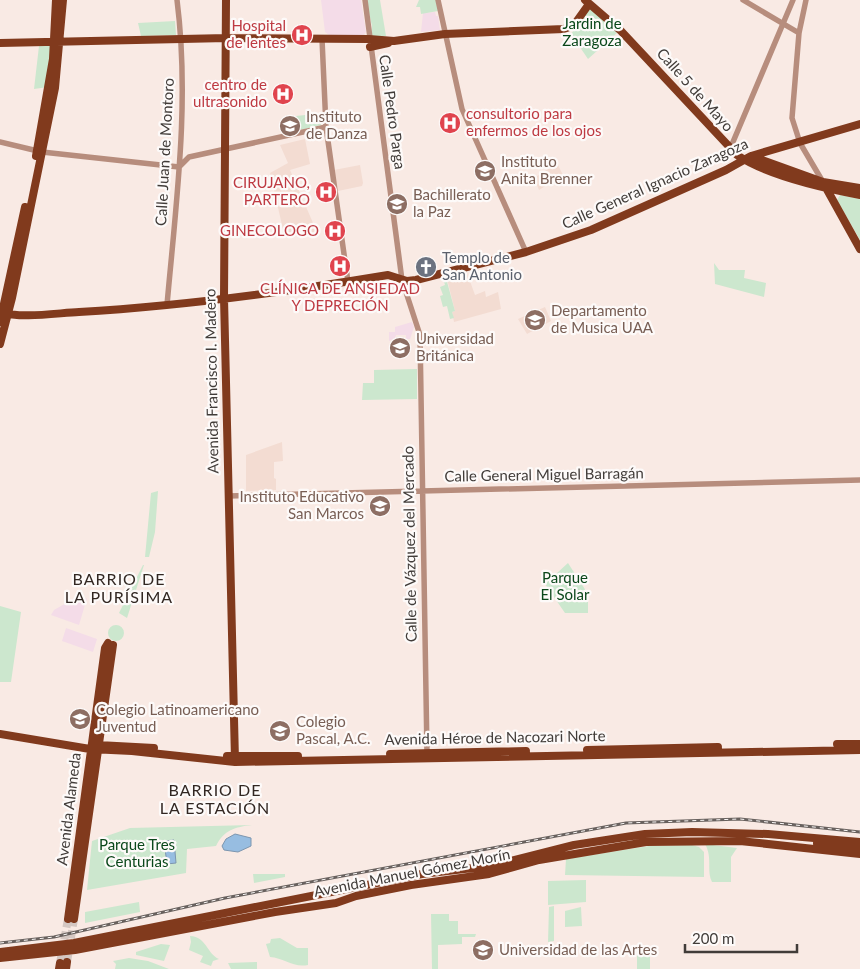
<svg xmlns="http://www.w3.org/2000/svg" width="860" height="969" font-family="Lato,sans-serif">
<rect width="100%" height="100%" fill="#f9eae4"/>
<!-- commercial -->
<path fill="#f4dce8" d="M321,0H361L366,32L363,36L329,35L325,32Z
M435,12L436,16H438L440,30L421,32L423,13Z
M412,322L414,327L410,339H406V335H396L395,338L389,341V332H395V327Z
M75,598L78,602L87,598L79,625L51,615L54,610Z
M66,628L97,639L93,652L62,641Z"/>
<!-- built -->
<path fill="#f3dcd2" d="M305,139L310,164L290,170L317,232L285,238L270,173L288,163L280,145Z
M557,163L563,175L539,190L534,178Z
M360,165L363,183L362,186L338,191L334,170Z
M466,270L475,295L485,291L486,297L498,292L501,309L454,322L452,312L455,311L446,275Z
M545,307L551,321L527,334L518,319Z
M282,442L283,461L274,462V478L276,479V490L246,491V455Z"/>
<!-- green -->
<path fill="#cce7ce" d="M366,0H380L386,36L371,37L372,26Z
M419,0H436L438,11L421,14L420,7H416Z
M590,8L617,33L588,59L571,34Z
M175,21L176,35L141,36L138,23Z
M39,46H53L48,87L34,89Z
M305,115L320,116L321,125L300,130L296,116Z
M840,195L860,199V240L837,200Z
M714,263L719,270H745L744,278L766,283L764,297L715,284Z
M443,278H446L455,311L452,312L454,318L450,319L447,306L443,307L440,296L443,295L440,287L445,285Z
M417,369V399L362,400L363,383H374V370Z
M158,491L155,532L149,557H145L151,493Z
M568,563L588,594V613H565L545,584Z
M143,565H144L127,618L119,613Z
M0,606L21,612L11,682H0Z
M108 633a8 8 0 1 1 16 0a8 8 0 1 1-16 0Z
M252,825C235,827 224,830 216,846L187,849L186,873L87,890L92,841L130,828Z
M705,844L737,848L731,857V882H712C706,871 713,858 705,844Z
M692,845L699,847L704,852V877L565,875L566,859L649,846Z
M253,874H285V877L254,883Z
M586,880V902L548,905V881Z
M139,902L140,912L85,923V912Z
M554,906V941L548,942L549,907Z
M581,907L582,926L565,927V911Z
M431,914H449V921H458V934H476L475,937H462V944L438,945V969H432Z
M190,936C207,937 207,954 219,959L213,961L211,966L200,962L203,956L189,950L191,942Z
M280,938L297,948H308V965C293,968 284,958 270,957L266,944L270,943L271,939Z
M161,944L170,945L164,961L136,955V952Z
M637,947H650V969H637Z
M129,958L148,961L169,969H115L116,964L113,961Z
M257,962V969H231L228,963Z"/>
<!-- water -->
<path fill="#97bde1" stroke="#7d96af" d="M235,834L251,838V846L238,852L224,850L222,846L226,839Z
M174,840L176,863L167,864L164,841Z"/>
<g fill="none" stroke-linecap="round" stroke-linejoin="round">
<!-- major-tunnel -->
<path stroke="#d4c7c2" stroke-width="8" stroke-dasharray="8 4" stroke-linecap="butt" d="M67,962L74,919
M60,963L68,919"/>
<!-- minor -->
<path stroke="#b78d7d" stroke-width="5.5" d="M365,0L402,280L420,335L427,753
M438,0L462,109L526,252
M743,0L799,33
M806,0L799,33L792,118L800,143L823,182
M322,39L326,127L348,282
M0,142L42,152L179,167L189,157L326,127
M730,149L793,0
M167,305C176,203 190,102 177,0
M228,496L860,480"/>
<!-- major -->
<path stroke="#813a1d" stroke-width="8" d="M226,0L224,298L235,760
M585,0L621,31L737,155C768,176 823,188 860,195
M0,43L227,38L369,39L394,41L445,34L564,29L574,25L589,4
M370,47L388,43
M36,156L53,59L56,0
M751,156L823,182L860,188
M825,186L860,249
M0,312C21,319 57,313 79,312C182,306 286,292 388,275L407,281L416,280L526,252L591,230L726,170L751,156L860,124
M0,322L25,207
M0,344L12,298L55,88L63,0
M0,734L90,749L132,751L235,762L860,750
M837,744H860
M98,745L154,748
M587,750L718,747
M390,754L526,751
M227,756H298
M817,843L860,848
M68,919L105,648L108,643
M74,919L113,645
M0,952L74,943L422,874L490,866L574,845L645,834L692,832L768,834L860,842
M0,958L75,950L275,912L336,903L356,896L411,885L489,874L539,860L646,842L740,841L860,854
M59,969L60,963
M66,969L67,962"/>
<!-- rail casing -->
<g stroke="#68615e" stroke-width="3">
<path id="rail" d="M0,943L54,937L225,898L626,823L740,819L860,832"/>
</g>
<!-- rail -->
<use href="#rail" stroke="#fdfaf9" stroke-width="1" stroke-dasharray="4" stroke-linecap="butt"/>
</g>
<!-- icons -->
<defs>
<g id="hospital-disc" transform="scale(1.125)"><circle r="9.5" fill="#e0444e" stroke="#fdfaf9"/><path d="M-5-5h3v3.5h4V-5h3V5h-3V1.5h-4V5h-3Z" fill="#fff"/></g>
<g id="university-disc" transform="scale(1.125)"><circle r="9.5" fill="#8d6e63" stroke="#fdfaf9"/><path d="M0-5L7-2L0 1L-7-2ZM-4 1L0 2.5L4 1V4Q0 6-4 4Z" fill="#fff"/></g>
<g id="church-disc" transform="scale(1.125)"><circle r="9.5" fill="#6b7280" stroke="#fdfaf9"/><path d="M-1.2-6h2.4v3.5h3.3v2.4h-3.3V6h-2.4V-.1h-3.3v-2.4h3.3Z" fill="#fff"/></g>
</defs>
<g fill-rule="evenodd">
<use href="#hospital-disc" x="302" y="35"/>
<use href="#hospital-disc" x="283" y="94"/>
<use href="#hospital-disc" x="450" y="123"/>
<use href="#university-disc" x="290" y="126"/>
<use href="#university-disc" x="485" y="171"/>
<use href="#hospital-disc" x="326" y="192"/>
<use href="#university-disc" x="397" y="204"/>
<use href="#hospital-disc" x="335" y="231"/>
<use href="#hospital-disc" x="340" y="266"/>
<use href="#church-disc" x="426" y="267"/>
<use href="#university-disc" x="535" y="320"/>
<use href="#university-disc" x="400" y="348"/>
<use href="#university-disc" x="380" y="506"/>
<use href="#university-disc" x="80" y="719"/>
<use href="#university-disc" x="280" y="731"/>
<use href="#university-disc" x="483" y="950"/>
</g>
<g text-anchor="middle" stroke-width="4.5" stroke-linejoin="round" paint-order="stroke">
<!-- park labels -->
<g font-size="15" fill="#0a471a" stroke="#fdfaf9">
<text x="592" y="29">Jardin de<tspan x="592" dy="17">Zaragoza</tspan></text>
<text x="565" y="583">Parque<tspan x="565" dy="17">El Solar</tspan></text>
<text x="137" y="850">Parque Tres<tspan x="137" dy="17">Centurias</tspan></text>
</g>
<!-- health labels -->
<g font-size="15" fill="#be3a42" stroke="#fdfaf9" text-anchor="end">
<text x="286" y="31">Hospital<tspan x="286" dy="17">de lentes</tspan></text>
<text x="267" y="90">centro de<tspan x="267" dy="17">ultrasonido</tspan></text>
<text x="466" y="119" text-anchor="start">consultorio para<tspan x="466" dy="17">enfermos de los ojos</tspan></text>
<text x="310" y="188">CIRUJANO,<tspan x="310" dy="17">PARTERO</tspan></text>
<text x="319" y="236">GINECOLOGO</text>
<text x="340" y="294" text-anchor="middle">CLÍNICA DE ANSIEDAD<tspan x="340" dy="17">Y DEPRECIÓN</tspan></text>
</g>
<!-- street labels -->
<g font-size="15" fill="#413c39" stroke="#fdfaf9">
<text transform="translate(695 90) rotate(48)" y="5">Calle 5 de Mayo</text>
<text transform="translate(392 112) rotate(82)" y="5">Calle Pedro Parga</text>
<text transform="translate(165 152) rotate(-87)" y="5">Calle Juan de Montoro</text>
<text transform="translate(655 184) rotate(-24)" y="5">Calle General Ignacio Zaragoza</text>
<text transform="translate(212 381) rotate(-91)" y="5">Avenida Francisco I. Madero</text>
<text transform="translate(544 475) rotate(-1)" y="5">Calle General Miguel Barragán</text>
<text transform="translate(410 544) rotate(-91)" y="5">Calle de Vázquez del Mercado</text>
<text transform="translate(495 738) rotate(-1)" y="5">Avenida Héroe de Nacozari Norte</text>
<text transform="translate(69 809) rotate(-83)" y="5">Avenida Alameda</text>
<text transform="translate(412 873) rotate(-11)" y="5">Avenida Manuel Gómez Morín</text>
</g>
<!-- education labels -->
<g font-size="15" fill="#785e54" stroke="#fdfaf9" text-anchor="start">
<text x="306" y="122">Instituto<tspan x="306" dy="17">de Danza</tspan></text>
<text x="501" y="167">Instituto<tspan x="501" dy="17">Anita Brenner</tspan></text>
<text x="413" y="200">Bachillerato<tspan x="413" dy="17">la Paz</tspan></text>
<text x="551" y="316">Departamento<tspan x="551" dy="17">de Musica UAA</tspan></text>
<text x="416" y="344">Universidad<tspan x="416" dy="17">Británica</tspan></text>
<text x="364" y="502" text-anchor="end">Instituto Educativo<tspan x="364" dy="17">San Marcos</tspan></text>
<text x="96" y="715">Colegio Latinoamericano<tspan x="96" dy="17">Juventud</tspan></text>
<text x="296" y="727">Colegio<tspan x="296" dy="17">Pascal, A.C.</tspan></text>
<text x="499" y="955">Universidad de las Artes</text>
</g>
<!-- worship labels -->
<g font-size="15" fill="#5b616d" stroke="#fdfaf9" text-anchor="start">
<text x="442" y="263">Templo de<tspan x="442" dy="17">San Antonio</tspan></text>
</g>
<!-- neighbourhood labels -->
<g font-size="16" letter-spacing="1" fill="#322722" stroke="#fdfaf9">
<text x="119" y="585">BARRIO DE<tspan x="119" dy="18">LA PURÍSIMA</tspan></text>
<text x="215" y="796">BARRIO DE<tspan x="215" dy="18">LA ESTACIÓN</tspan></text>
</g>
</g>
<!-- scale -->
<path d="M685 944v8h112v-8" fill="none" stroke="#413c39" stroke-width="2.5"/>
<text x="692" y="944" font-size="15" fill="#413c39" stroke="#fdfaf9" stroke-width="4" paint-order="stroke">200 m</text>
</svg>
